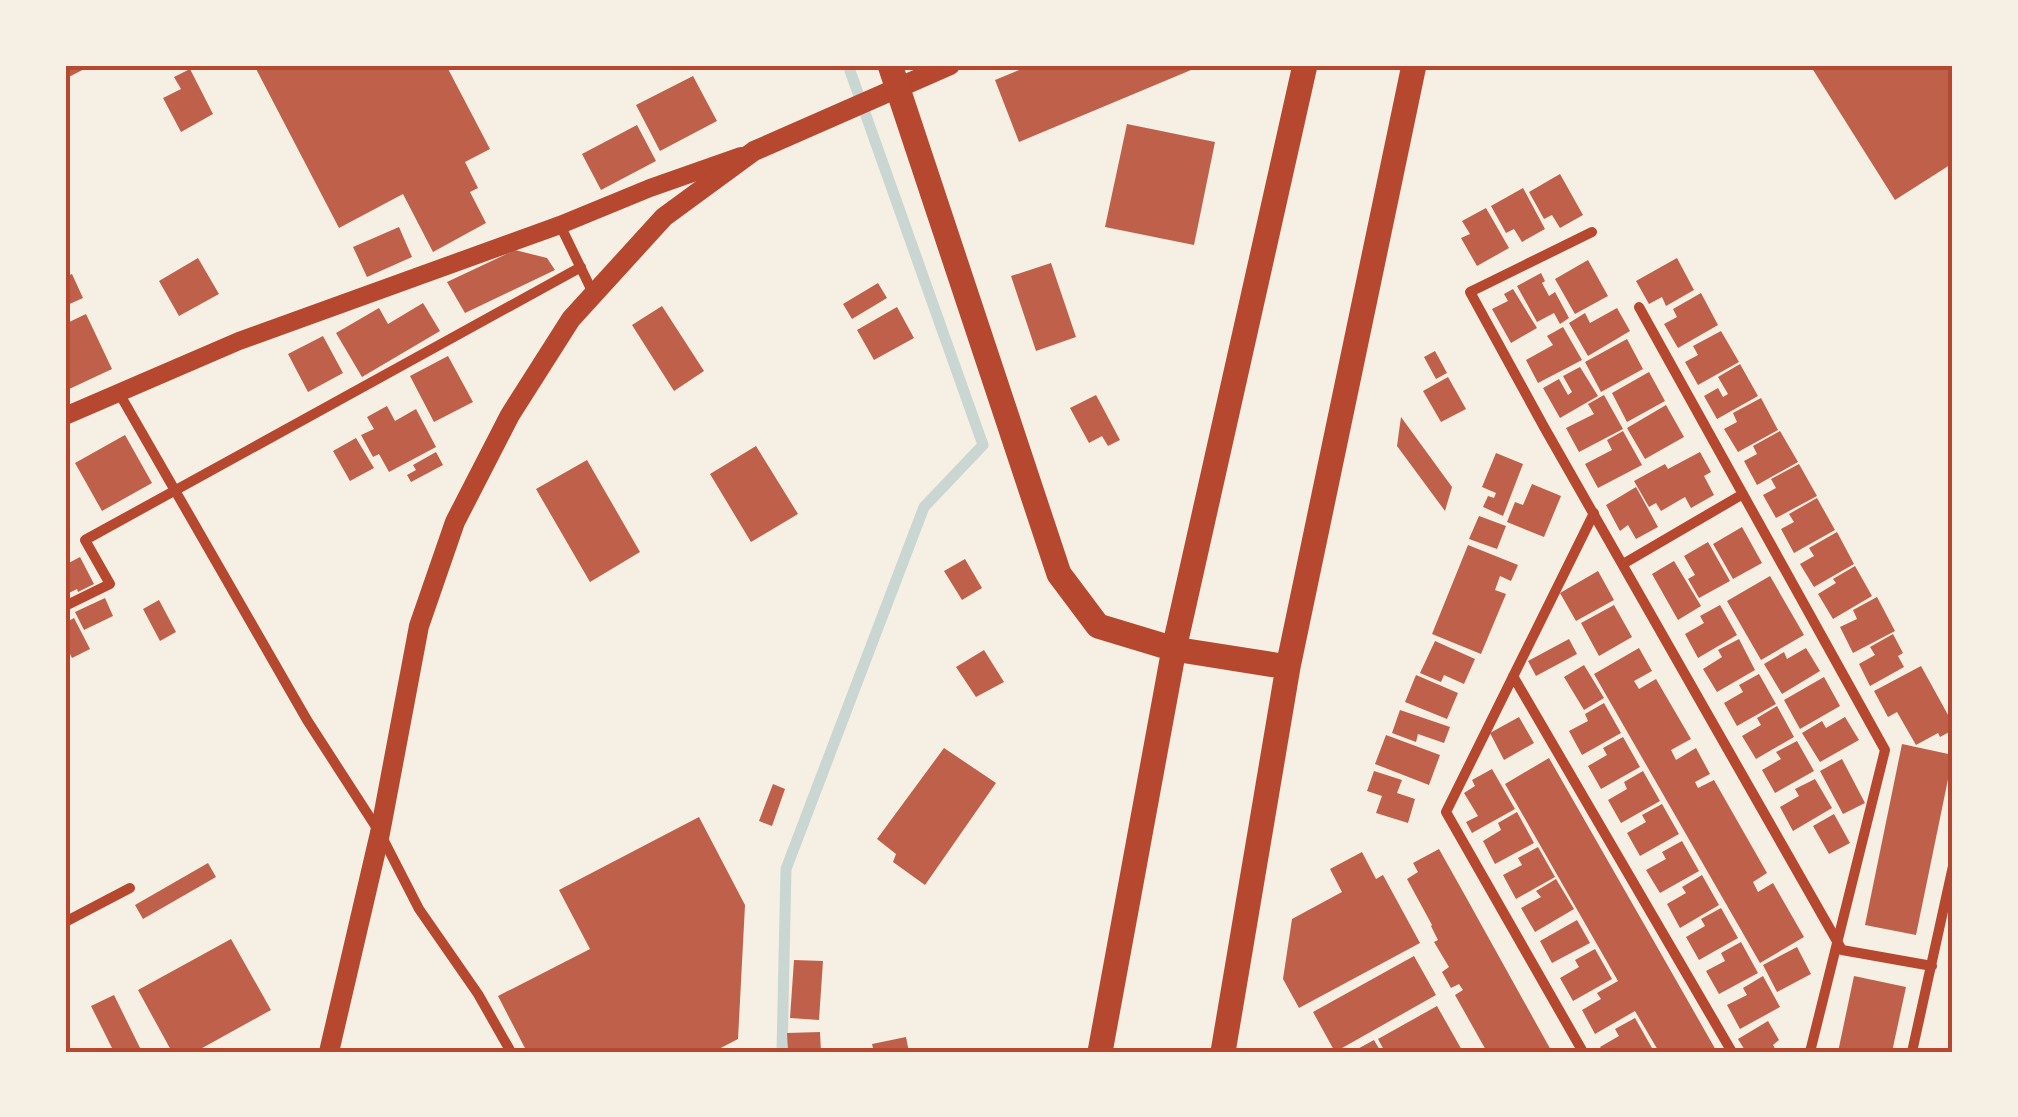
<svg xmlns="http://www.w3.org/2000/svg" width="2018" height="1117" font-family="Barlow,sans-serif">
<rect width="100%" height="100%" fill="#f6efe4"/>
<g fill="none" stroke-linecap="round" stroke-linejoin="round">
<!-- stream -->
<path stroke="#c9d6d2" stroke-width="11" d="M782,1052L786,869L924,507L983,445L848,65"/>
</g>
<!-- building -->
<path fill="#bf614a" d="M65,65H92L65,79Z
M254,65H446L490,149L465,162L478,188L470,192L486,223L433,252L403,194L339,228Z
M1031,65H1203L1019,142L995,80Z
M1810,65H1953V163L1895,200Z
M190,69L213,114L181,132L163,98L181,89L174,77Z
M693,76L717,121L660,151L636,105Z
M1127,124L1215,142L1194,245L1105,227Z
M637,125L656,161L601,190L582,154Z
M1560,174L1583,215L1560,228L1552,215L1544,219L1529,192Z
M1523,188L1545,229L1522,242L1514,229L1506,233L1491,206Z
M1486,208L1509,248L1477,266L1461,238L1470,234L1462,221Z
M399,227L412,257L367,277L353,247Z
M515,250L547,258L555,270L465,313L447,282Z
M198,258L219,294L179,316L159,281Z
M1677,258L1694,290L1666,306L1662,297L1649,304L1636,281Z
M1588,260L1608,296L1575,314L1555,279Z
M1051,263L1076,337L1036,351L1011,276Z
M1541,273L1545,281L1542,283L1549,296L1555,292L1569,318L1560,324L1554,313L1537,322L1517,286Z
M72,274L83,298L65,306V277Z
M878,283L887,298L852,319L843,304Z
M1513,289L1537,328L1511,343L1492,309L1508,301L1504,294Z
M1701,293L1718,325L1678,348L1664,324L1677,317L1673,309Z
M423,303L440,331L362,377L336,333L379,308L388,324Z
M662,306L704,371L674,391L632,325Z
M897,307L914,338L874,360L857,330Z
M1617,308L1630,331L1588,356L1569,323L1585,313L1590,323Z
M86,314L112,369L65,391V324Z
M1563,327L1582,360L1538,383L1526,360L1553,345L1547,336Z
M1721,331L1739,362L1698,385L1685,362L1698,355L1693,346Z
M323,336L343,373L308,392L288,354Z
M1627,339L1643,369L1601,392L1585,362Z
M1435,351L1447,373L1436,379L1424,357Z
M448,356L473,402L434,422L410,376Z
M1740,364L1758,396L1717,419L1704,396L1718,388L1723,397L1728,394L1718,377Z
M1580,367L1598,396L1560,418L1543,388L1559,379L1568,395L1572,392L1563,376Z
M1649,372L1665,401L1627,422L1612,393Z
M1448,377L1466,409L1441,422L1423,391Z
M1096,395L1120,440L1108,446L1102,436L1089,443L1070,408Z
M1604,395L1623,429L1579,452L1566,428L1594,414L1588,404Z
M1761,398L1778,430L1738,452L1724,429L1737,422L1733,413Z
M1666,405L1684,437L1645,459L1627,428Z
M387,406L395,421L416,409L436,447L389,472L379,454L373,457L361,435L374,429L367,417Z
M1401,417L1452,487L1445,511L1397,446Z
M1623,431L1642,465L1598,488L1585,464L1612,450L1607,440Z
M1780,431L1798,462L1757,485L1744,461L1757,454L1753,446Z
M125,435L152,483L102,511L75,463Z
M356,438L374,468L350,481L333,451Z
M756,446L798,514L751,542L710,474Z
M436,452L443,465L411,482L407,475L416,470L413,465Z
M1700,452L1711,472L1704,476L1714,495L1691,508L1685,497L1661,511L1656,503L1649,507L1634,481L1665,464L1668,469Z
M1496,453L1523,464L1503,516L1483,507L1488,496L1494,498L1496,493L1482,487Z
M587,460L640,552L590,582L536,489Z
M1799,464L1817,496L1776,518L1763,495L1776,488L1771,479Z
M1532,484L1561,496L1544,537L1507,522L1515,502L1523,505Z
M1636,487L1658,527L1636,539L1628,525L1620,531L1606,505Z
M1817,498L1835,530L1794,553L1781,529L1794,522L1789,514Z
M1479,516L1506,526L1497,549L1469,539Z
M1742,527L1762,563L1733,579L1713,544Z
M1837,532L1854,564L1814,587L1800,564L1814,556L1809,548Z
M1708,542L1730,581L1699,598L1688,579L1695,575L1684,556Z
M1468,545L1518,565L1511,581L1500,576L1495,590L1506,594L1481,654L1432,634Z
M80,557L94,584L78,592L77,589L65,595V565Z
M965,559L982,588L962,600L944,571Z
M1674,561L1701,606L1678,620L1652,574Z
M1855,566L1872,596L1833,619L1818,594L1836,583L1833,579Z
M1598,571L1614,600L1576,621L1560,593Z
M1770,576L1804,635L1761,660L1727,601Z
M1877,597L1895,631L1853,653L1840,627L1857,619L1853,610Z
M105,598L113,616L84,630L75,612Z
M159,600L176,632L160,641L143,609Z
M1614,605L1632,637L1599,656L1581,623Z
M1720,605L1737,635L1698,658L1685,634L1704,623L1700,616Z
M74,618L90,649L72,658L65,644V623Z
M1893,634L1903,653L1898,656L1904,667L1870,686L1859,664L1875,655L1870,647Z
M1569,639L1577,654L1536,676L1528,661Z
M1739,639L1755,670L1717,692L1703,669L1722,657L1718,650Z
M1435,641L1475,659L1464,684L1444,675L1441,682L1420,673Z
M1639,648L1652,671L1634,681L1639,689L1656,679L1691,739L1671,750L1676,760L1696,748L1710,774L1695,782L1698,788L1714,780L1767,873L1753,882L1758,892L1773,883L1804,937L1760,963L1594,674Z
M1806,648L1820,671L1782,694L1764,664L1784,652L1787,659Z
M984,650L1004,682L976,697L956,667Z
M1584,665L1604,698L1584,710L1564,677Z
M1921,666L1953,724V730L1940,737L1938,733L1916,745L1897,712L1888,717L1874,691Z
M1759,674L1776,704L1737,726L1724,703L1743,692L1739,685Z
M1416,675L1458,693L1447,719L1405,702Z
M1824,677L1840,706L1800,729L1784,700Z
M1604,703L1621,733L1582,755L1569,731L1588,721L1585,714Z
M1777,706L1794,737L1756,759L1742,736L1761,725L1757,718Z
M1400,710L1450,727L1444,743L1418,734L1416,742L1392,733Z
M1519,717L1534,743L1504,760L1490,733Z
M1845,717L1859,740L1820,762L1802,733L1822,721L1826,728Z
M1386,735L1440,755L1429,785L1375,764Z
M1623,737L1640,767L1601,789L1588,766L1607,755L1603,748Z
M1797,741L1814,771L1775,793L1762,770L1781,759L1776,752Z
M1902,744L1953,755L1916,935L1865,925Z
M944,748L996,783L925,885L893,862L896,854L877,839Z
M1549,758L1660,952L1717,1052H1659L1635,1011L1595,1034L1582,1010L1601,999L1597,993L1618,981L1505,784Z
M1842,759L1865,803L1843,814L1820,771Z
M1492,769L1515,809L1472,833L1466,822L1478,816L1464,793L1475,786L1472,780Z
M1374,771L1402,780L1397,793L1415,799L1408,823L1376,813L1382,796L1367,791Z
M1643,771L1660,801L1621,823L1608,800L1627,789L1624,782Z
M1815,779L1832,808L1793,831L1780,807L1799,796L1795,789Z
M773,784L785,789L772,826L759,821Z
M1662,804L1679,834L1640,856L1627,833L1646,822L1642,815Z
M1517,812L1534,843L1495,864L1483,841L1501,830L1498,823Z
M1834,814L1850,843L1829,854L1813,826Z
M699,817L745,905L738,1039L713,1052H527L498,996L590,949L559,890Z
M1682,841L1699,871L1660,893L1646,870L1666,859L1662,852Z
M1538,847L1555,877L1516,899L1503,875L1522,865L1518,858Z
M1439,849L1467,899L1552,1052H1487L1455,995L1463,990L1459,984L1451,988L1442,972L1449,967L1434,942L1438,940L1431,926L1432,925L1407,879L1418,872L1413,863Z
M1362,852L1376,879L1383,875L1420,943L1299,1008L1283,979L1292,919L1342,892L1330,869Z
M208,863L216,877L143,919L135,905Z
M1702,875L1719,905L1680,928L1667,904L1686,893L1682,887Z
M1556,879L1574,909L1535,932L1521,908L1541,897L1536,891Z
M1721,908L1738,938L1699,960L1686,937L1705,926L1701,919Z
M1577,920L1590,943L1552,963L1540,941Z
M231,939L271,1010L195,1052H172L138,990Z
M1741,942L1758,973L1719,994L1706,971L1725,961L1721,953Z
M1797,947L1811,974L1777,992L1763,965Z
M1595,949L1612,979L1573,1001L1560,978L1579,967L1575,960Z
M1414,956L1436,995L1335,1052L1313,1012Z
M794,960L823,961L819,1020L790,1018Z
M1763,976L1780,1007L1740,1029L1727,1005L1747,995L1743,988Z
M1854,976L1906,987L1892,1052H1838Z
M114,995L142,1052H114L91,1006Z
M1437,1006L1463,1052H1385L1378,1039Z
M1635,1018L1652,1048L1645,1052H1603L1600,1047L1619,1036L1615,1029Z
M1768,1021L1779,1040L1773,1045L1777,1052H1746L1738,1039Z
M820,1032L821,1052H788L787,1033Z
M906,1037L909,1052H874L872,1044Z
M1374,1040L1381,1052H1352Z"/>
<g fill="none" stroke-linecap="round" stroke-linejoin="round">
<!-- minor -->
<path stroke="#b5482f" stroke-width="10" d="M560,225L593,293
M1592,232L1470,292L1544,427L1842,950L1932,966
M1639,307L1885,750L1810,1052
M119,393L307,720L380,833L419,909L478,994L511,1052
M1623,564L1743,494
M65,606L110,584L85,540L581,267
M1513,676L1732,1052
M65,922L130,888
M1583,1052L1446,812L1594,513
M1912,1052L1953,866"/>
<!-- tertiary -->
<path stroke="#b5482f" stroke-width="18" d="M65,416L239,341L560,225L650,188L741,156"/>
<!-- secondary -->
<path stroke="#b5482f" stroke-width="20" d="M329,1052L380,833L419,626L455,522L510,415L571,319L664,217L754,151L950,65"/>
<!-- primary -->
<path stroke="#b5482f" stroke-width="25" d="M890,65L1059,574L1098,626L1174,649L1288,667
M1100,1052L1174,649L1305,65
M1223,1052L1288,667L1414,65"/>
</g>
<!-- border -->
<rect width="2018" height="1117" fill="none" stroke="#f6efe4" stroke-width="135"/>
<rect x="68" y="68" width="1882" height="982" fill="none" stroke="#b5482f" stroke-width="4"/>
</svg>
